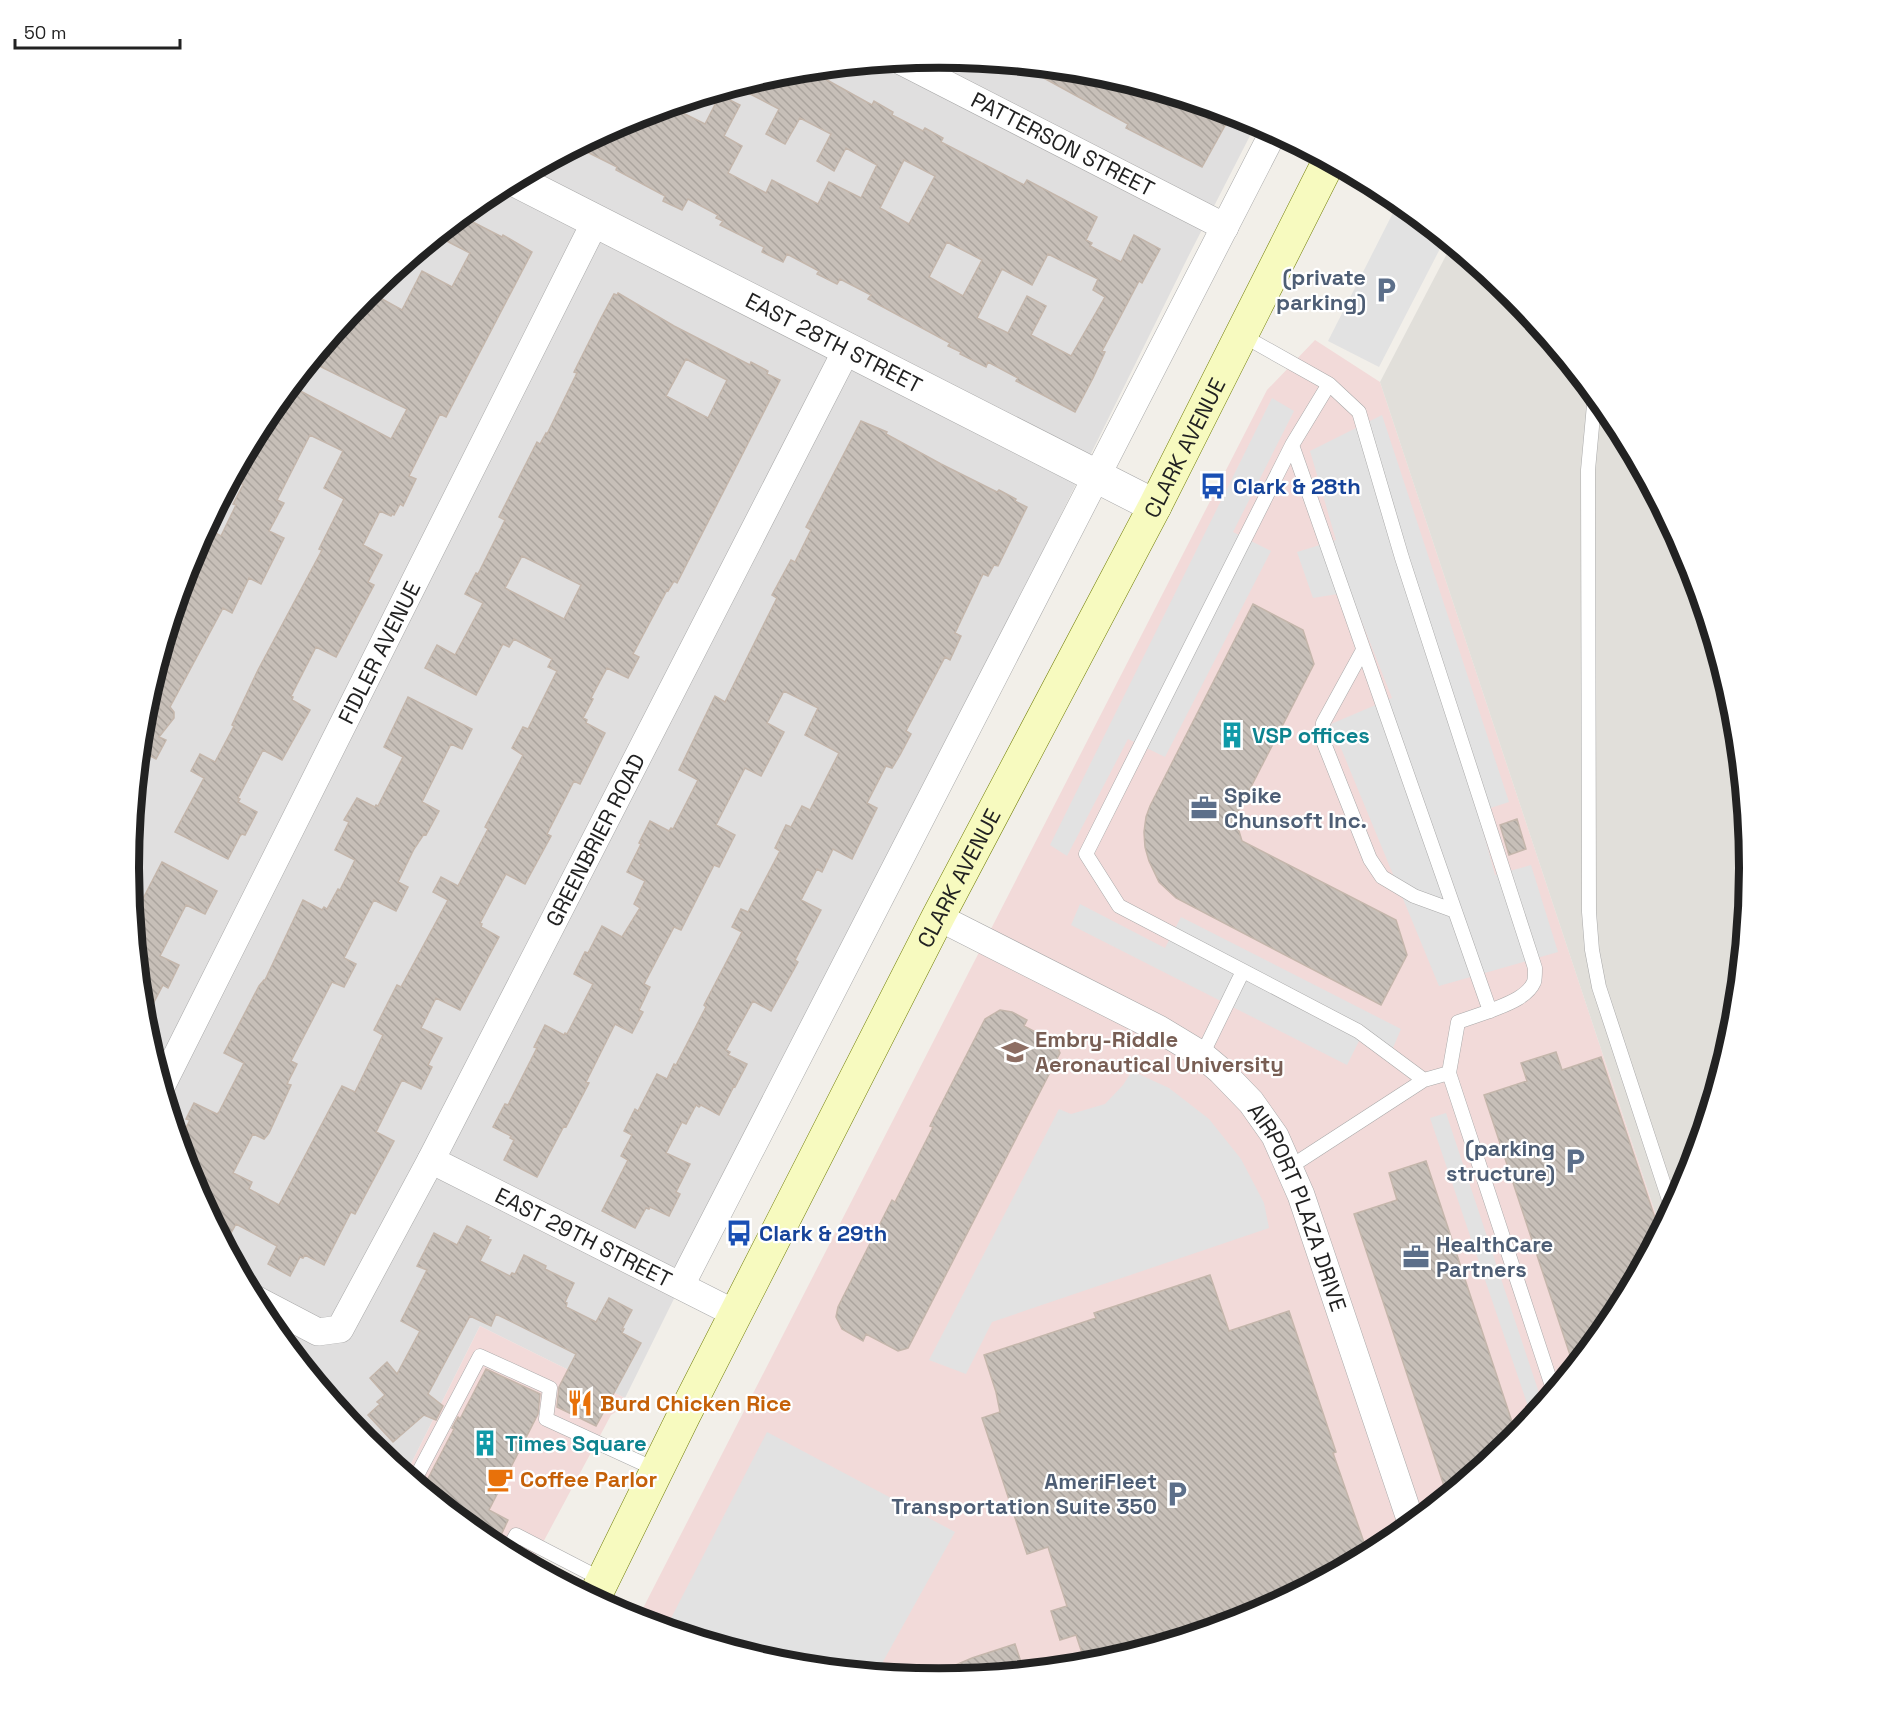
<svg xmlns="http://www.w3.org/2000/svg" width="1879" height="1736" font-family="'Space Grotesk',sans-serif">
<defs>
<pattern id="building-back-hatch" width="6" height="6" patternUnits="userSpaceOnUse" patternTransform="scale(1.5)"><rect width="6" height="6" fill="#c7bfb8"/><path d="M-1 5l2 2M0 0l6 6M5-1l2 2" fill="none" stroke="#aba49e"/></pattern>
</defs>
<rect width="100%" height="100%" fill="#f2efe9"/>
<!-- residential -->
<path fill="#e0dfdf" d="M940,57L1098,73L1257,122L1188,257L625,1398L480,1326L406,1474L366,1441L265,1318L190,1178L144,1026L129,868L144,709L190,557L265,417L366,294L489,193L629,119L782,73Z"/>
<!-- commercial -->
<path fill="#f2dad9" d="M1315,340L1380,382L1661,1230L1614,1319L1513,1442L1390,1543L1250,1617L1097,1663L939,1679L781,1663L637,1620L1267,390Z
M480,1326L625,1398L619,1410L611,1415L531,1565L489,1542L406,1474Z"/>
<!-- airport -->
<path fill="#e1dfda" d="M1452,244L1513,295L1614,418L1689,558L1735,710L1750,868L1735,1027L1689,1179L1661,1230L1380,382Z"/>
<!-- parking -->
<path fill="#e2e2e2" d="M1399,201L1445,239L1379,367L1328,341Z
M1272,398L1294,411L1233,532L1271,551L1165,757L1128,739L1067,856L1050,845Z
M1382,415L1509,802L1478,812L1495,875L1531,865L1558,952L1439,986L1331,724L1392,698L1350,592L1313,598L1297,552L1336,540L1310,451Z
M1080,904L1165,948L1181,917L1401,1029L1392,1050L1362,1035L1347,1065L1071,925Z
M1132,1071L1169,1088L1209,1119L1241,1159L1264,1203L1269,1228L992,1322L966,1374L929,1360L1059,1109L1071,1114L1105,1104L1123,1085Z
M1446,1113L1543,1405L1532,1418L1430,1118Z
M767,1432L955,1532L880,1667L881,1673L781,1663L666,1628Z"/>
<!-- building -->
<path fill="url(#building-back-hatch)" stroke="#c4b6ab" stroke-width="1.5" fill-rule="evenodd" d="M1020,65L1098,73L1232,113L1202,167L1126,128L1128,124Z
M809,70L872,105L874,101L893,112L892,115L923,131L925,128L943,138L941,142L1024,185L1027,180L1097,217L1086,240L1092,243L1090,246L1121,262L1134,235L1160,249L1142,283L1139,281L1116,325L1102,351L1105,352L1093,378L1075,412L1016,381L1018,378L988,362L986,367L960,354L961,352L948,346L950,343L868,299L871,295L840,279L837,284L817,274L819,271L787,254L783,262L762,252L764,247L720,225L723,221L716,218L718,215L688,199L682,210L663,201L665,196L616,170L617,167L577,147L629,119L669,106L705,124L720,95L740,105L724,136L742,146L728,173L766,193L772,180L818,204L829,182L861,198L877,165L846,148L834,171L817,161L831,134L800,118L785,144L766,134L779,109L750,94L757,80L782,73ZM904,160L935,176L909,224L880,208ZM947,242L982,260L963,296L929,277ZM1048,254L1098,279L1093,290L1105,297L1071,356L1031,335L1046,306L1027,296L1008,333L977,318L1002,269L1032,285Z
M461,216L502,237L503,235L532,252L446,417L440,414L409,476L416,479L403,506L400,504L394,515L392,514L391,516L380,511L363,545L382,555L368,582L374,585L336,657L316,647L291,696L293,697L292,700L310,710L282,760L263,750L238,798L240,799L238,802L257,812L245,835L242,834L240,836L228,859L175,832L204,778L191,771L200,754L215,762L234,726L232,725L258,670L322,550L319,549L344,499L324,488L343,451L310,435L277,500L284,503L269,531L284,538L261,584L249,578L232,613L223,608L170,707L174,712V718L159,737L166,740L156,759L145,753L139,760L144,709L190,557L206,528L221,536L236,505L233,504L243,485L233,477L265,417L291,386L391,439L407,409L311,362L355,308L366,313L375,295L402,310L422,271L452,287L470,253L437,236Z
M618,293L674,326L750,365L751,362L768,371L767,374L780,380L677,583L674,581L668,591L667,590L633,654L639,657L628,678L607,668L591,698L593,699L583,718L587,720L586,723L605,733L580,784L574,781L547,834L551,836L525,884L506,874L480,923L482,924L481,927L499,937L460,1010L436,998L421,1028L442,1038L428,1065L432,1067L421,1089L402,1080L376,1132L394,1141L355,1214L351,1212L324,1265L305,1255L303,1258L300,1257L290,1276L268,1264L277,1246L236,1224L225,1244L190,1178L179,1141L190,1120L186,1119L194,1103L217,1114L219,1112L244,1063L224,1053L259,986L264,980H265L303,900L322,910L324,907L327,909L338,889L340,890L355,860L335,850L349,822L344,820L357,798L375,807L376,805L378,806L403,757L384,747L408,697L472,729L462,749L451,744L422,802L439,811L426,835L424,834L414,849L398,882L408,887L396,911L374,900L344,958L356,964L344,987L332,982L291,1061L297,1064L287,1084L291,1085L269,1133L264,1139L253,1134L233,1173L252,1182L249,1189L279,1205L342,1086L355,1092L383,1035L374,1030L397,985L401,987L448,900L433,892L441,877L458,886L488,829L485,827L523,755L512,748L523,727L528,729L557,671L548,667L552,659L514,639L509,647L503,644L476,695L425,668L437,645L455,655L483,603L465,594L476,573L478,574L505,520L499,517L537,442L540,444L546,433L547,434L577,373L574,372L600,320L614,294L617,295ZM686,359L727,380L708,418L666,396ZM522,556L581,585L564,619L505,588Z
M861,421L887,432L886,434L941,464L997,492L999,490L1016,499L1015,501L1027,507L998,566L994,565L988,576L983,574L955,633L961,636L950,660L945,657L906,731L911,734L900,755L892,768L886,766L867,803L877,808L852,859L833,849L822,872L817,869L801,900L821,910L795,960L798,962L771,1011L753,1001L726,1050L730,1052L728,1055L747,1064L735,1087L734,1086L719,1115L701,1105L699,1107L696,1105L686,1124L682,1122L666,1153L690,1164L676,1192L680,1194L669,1216L650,1207L649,1209L646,1208L635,1228L602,1211L628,1160L621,1156L632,1135L624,1131L635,1109L638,1111L657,1074L667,1079L674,1064L676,1065L706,1007L704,1005L742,932L732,927L741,909L748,912L780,851L775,848L786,825L791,827L802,806L810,810L839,753L805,735L818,708L784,691L767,723L784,732L761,776L745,768L716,825L735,835L719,867L714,865L681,930L674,927L644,984L650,987L639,1010L643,1012L632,1033L615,1024L586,1082L589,1083L566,1127L564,1126L537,1177L504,1160L514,1140L510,1138L511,1136L493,1127L505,1104L508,1105L537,1048L534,1047L545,1025L564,1035L565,1033L567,1034L593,984L574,974L585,952L588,953L602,926L622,937L640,908L634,904L645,881L627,872L641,844L639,843L650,821L669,831L671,828L673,829L698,780L679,770L715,696L725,702L777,598L772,595L791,560L795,562L811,530L806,527Z
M1253,604L1303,630L1314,664L1235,818L1242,841L1396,920L1407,955L1381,1005L1176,898L1159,882L1149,861L1145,847L1144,832L1146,817L1150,806Z
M1517,819L1526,849L1509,855L1500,825Z
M162,862L217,891L205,914L186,905L160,956L179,965L168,988L163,985L144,1021L133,918Z
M1000,1010L1012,1012L1027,1020L1024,1026L1056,1043L1060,1053L908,1348L898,1351L866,1334L863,1341L842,1329L836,1317L838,1307L892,1200L895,1202L933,1127L930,1126L985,1019Z
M1556,1052L1562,1070L1601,1057L1660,1233L1614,1319L1574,1367L1484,1095L1527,1081L1521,1063Z
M1426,1161L1517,1437L1447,1495L1354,1214L1397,1200L1389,1173Z
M467,1226L489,1237L488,1239L491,1240L480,1261L510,1276L512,1273L515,1274L524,1255L546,1266L545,1269L574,1283L565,1302L567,1303L566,1307L596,1322L609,1298L632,1310L622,1329H624L622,1333L641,1343L596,1426L557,1407L559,1387L576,1354L496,1314L491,1326L470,1316L428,1394L443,1406L436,1420L424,1415L393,1442L368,1415L380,1404L377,1402L385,1395L370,1378L387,1362L397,1374L420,1331L401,1321L427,1270L417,1266L434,1233L457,1245Z
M1210,1275L1229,1331L1289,1311L1336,1452L1333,1453L1368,1554L1250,1617L1097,1663L1086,1665L1076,1635L1060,1640L1051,1611L1067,1606L1048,1547L1027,1554L982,1418L1000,1412L996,1392L984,1355L1096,1318L1094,1313Z
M486,1369L540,1394L538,1414L489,1510L508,1520L496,1546L423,1488L454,1429L452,1428L458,1417L460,1419Z
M1015,1644L1024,1671L939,1679L930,1678V1676L972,1658Z"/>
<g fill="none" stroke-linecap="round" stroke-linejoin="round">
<!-- service casing -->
<g stroke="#a9a9a9" stroke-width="15">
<path id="service" d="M1240,334L1329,384L1292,445L1490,1011L1458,1022L1449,1073L1554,1392
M1329,384L1359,412L1402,558L1535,968C1535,972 1535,979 1534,982C1527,998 1504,1005 1490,1011
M1595,394L1588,470L1589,912L1592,950L1599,987L1672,1209
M1292,445L1086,854L1119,906L1358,1031L1424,1080
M1363,650L1323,723L1322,738L1370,859L1382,877L1414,896L1455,911
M1202,1055L1243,971
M1290,1167L1424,1080L1449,1073
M414,1481L480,1356L550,1388L546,1419L657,1470
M507,1552L516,1535L603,1580"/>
</g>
<!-- minor casing -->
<g stroke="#a9a9a9" stroke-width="28">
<g id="minor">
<path id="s1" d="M901,61L1225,227"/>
<path id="s2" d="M938,917L1159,1029L1202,1055L1221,1071L1251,1102L1275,1136L1301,1195L1412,1525"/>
<path id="s3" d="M162,1085L596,220"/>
<path id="s4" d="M431,1160L736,1314"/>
<path d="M681,1285L1274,131"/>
<path id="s5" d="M255,1299L318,1332L340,1329L431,1160L847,349"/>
</g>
</g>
<!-- tertiary casing -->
<g stroke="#a9a9a9" stroke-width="34">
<g id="tertiary">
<path id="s6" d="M515,180L1155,506"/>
</g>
</g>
<!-- secondary casing -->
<g stroke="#707d05" stroke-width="34">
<g id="secondary">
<path id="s7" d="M594,1598L684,1415L938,917L1155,506L1329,161"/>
</g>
</g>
<!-- service -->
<use href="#service" stroke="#fff" stroke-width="14"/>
<!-- minor -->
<use href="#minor" stroke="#fff" stroke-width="27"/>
<!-- tertiary -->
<use href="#tertiary" stroke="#fff" stroke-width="33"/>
<!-- secondary -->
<use href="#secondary" stroke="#f7fabf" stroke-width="33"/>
</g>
<!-- icons -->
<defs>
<g id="parking-bare" transform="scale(2.07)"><path d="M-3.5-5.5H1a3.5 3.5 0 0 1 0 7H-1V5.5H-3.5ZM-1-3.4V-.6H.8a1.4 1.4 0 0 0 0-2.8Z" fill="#5c6f8a" stroke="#fff" stroke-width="2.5" paint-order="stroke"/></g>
<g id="bus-bare" transform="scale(2.07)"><path d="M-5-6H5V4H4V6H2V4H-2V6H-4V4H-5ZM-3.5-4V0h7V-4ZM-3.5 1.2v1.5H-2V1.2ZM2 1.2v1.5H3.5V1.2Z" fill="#1a4fb4" stroke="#fff" stroke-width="2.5" paint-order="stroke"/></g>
<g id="building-bare" transform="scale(2.07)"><path d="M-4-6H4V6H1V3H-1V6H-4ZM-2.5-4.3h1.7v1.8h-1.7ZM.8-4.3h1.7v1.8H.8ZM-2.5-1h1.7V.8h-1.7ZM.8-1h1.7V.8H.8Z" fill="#0f9aa8" stroke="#fff" stroke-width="2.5" paint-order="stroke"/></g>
<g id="office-bare" transform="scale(2.07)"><path d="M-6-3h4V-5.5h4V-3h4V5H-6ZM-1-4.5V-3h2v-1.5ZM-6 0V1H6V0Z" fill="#5c6f8a" stroke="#fff" stroke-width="2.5" paint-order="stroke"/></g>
<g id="university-bare" transform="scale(2.07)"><path d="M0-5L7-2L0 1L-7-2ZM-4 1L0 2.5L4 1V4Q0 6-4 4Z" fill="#8d6e63" stroke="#fff" stroke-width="2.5" paint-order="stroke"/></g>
<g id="restaurant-bare" transform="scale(2.07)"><path d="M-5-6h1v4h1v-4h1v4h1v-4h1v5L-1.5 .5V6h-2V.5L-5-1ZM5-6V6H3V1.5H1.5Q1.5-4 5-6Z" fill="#e8710a" stroke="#fff" stroke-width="2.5" paint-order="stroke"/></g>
<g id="cafe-bare" transform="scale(2.07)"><path d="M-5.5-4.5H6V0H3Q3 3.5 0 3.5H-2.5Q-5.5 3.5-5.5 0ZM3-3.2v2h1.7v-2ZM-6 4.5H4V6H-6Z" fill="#e8710a" stroke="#fff" stroke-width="2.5" paint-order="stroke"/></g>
</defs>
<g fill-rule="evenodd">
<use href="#parking-bare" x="1386" y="290"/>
<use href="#bus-bare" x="1213" y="486"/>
<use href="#building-bare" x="1232" y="735"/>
<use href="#office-bare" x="1204" y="808"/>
<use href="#university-bare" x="1015" y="1052"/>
<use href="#parking-bare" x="1575" y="1161"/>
<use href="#bus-bare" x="739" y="1233"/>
<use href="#office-bare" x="1416" y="1257"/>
<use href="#restaurant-bare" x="580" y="1403"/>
<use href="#building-bare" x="485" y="1443"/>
<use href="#cafe-bare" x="500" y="1479"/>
<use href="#parking-bare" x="1177" y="1494"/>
</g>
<g text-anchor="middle" stroke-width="4.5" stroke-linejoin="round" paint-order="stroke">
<!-- street labels -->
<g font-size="22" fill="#222" stroke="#fff">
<text dy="8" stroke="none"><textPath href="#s1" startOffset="182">PATTERSON STREET</textPath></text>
<text dy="8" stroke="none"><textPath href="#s6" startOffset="358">EAST 28TH STREET</textPath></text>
<text dy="8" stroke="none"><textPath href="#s7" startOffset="1293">CLARK AVENUE</textPath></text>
<text dy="8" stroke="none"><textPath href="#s3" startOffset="484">FIDLER AVENUE</textPath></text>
<text dy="8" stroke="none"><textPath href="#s5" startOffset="645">GREENBRIER ROAD</textPath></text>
<text dy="8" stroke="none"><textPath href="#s7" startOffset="807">CLARK AVENUE</textPath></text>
<text dy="8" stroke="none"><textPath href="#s2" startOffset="482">AIRPORT PLAZA DRIVE</textPath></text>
<text dy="8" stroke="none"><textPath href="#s4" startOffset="171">EAST 29TH STREET</textPath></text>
</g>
<!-- service labels -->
<g font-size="22" font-weight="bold" fill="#4e5e75" stroke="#fff" text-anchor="end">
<text x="1366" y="285">(private<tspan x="1366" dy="25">parking)</tspan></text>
<text x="1224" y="803" text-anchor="start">Spike<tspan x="1224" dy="25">Chunsoft Inc.</tspan></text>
<text x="1555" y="1156">(parking<tspan x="1555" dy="25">structure)</tspan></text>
<text x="1436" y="1252" text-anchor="start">HealthCare<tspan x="1436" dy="25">Partners</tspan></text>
<text x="1157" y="1489">AmeriFleet<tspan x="1157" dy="25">Transportation Suite 350</tspan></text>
</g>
<!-- transit labels -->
<g font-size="22" font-weight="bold" fill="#164399" stroke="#fff" text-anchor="start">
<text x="1233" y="494">Clark &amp; 28th</text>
<text x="759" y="1241">Clark &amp; 29th</text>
</g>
<!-- culture labels -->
<g font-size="22" font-weight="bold" fill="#0d838f" stroke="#fff" text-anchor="start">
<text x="1252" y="743">VSP offices</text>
<text x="505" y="1451">Times Square</text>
</g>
<!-- education labels -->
<g font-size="22" font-weight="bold" fill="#785e54" stroke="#fff" text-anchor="start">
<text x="1035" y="1047">Embry-Riddle<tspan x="1035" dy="25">Aeronautical University</tspan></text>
</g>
<!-- food labels -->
<g font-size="22" font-weight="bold" fill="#c56008" stroke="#fff" text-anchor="start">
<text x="600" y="1411">Burd Chicken Rice</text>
<text x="520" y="1487">Coffee Parlor</text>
</g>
</g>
<!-- crop -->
<path d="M0 0H1879V1736H0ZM139 868a800 800 0 1 1 1600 0a800 800 0 1 1-1600 0Z" fill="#fff" fill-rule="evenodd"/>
<path fill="none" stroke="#222" stroke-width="8" d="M139 868a800 800 0 1 1 1600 0a800 800 0 1 1-1600 0Z"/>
<!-- scale -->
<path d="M15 39v9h165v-9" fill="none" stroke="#222222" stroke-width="3"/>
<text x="24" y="39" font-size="18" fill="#222222" stroke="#ffffff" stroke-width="4.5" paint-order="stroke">50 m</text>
</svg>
